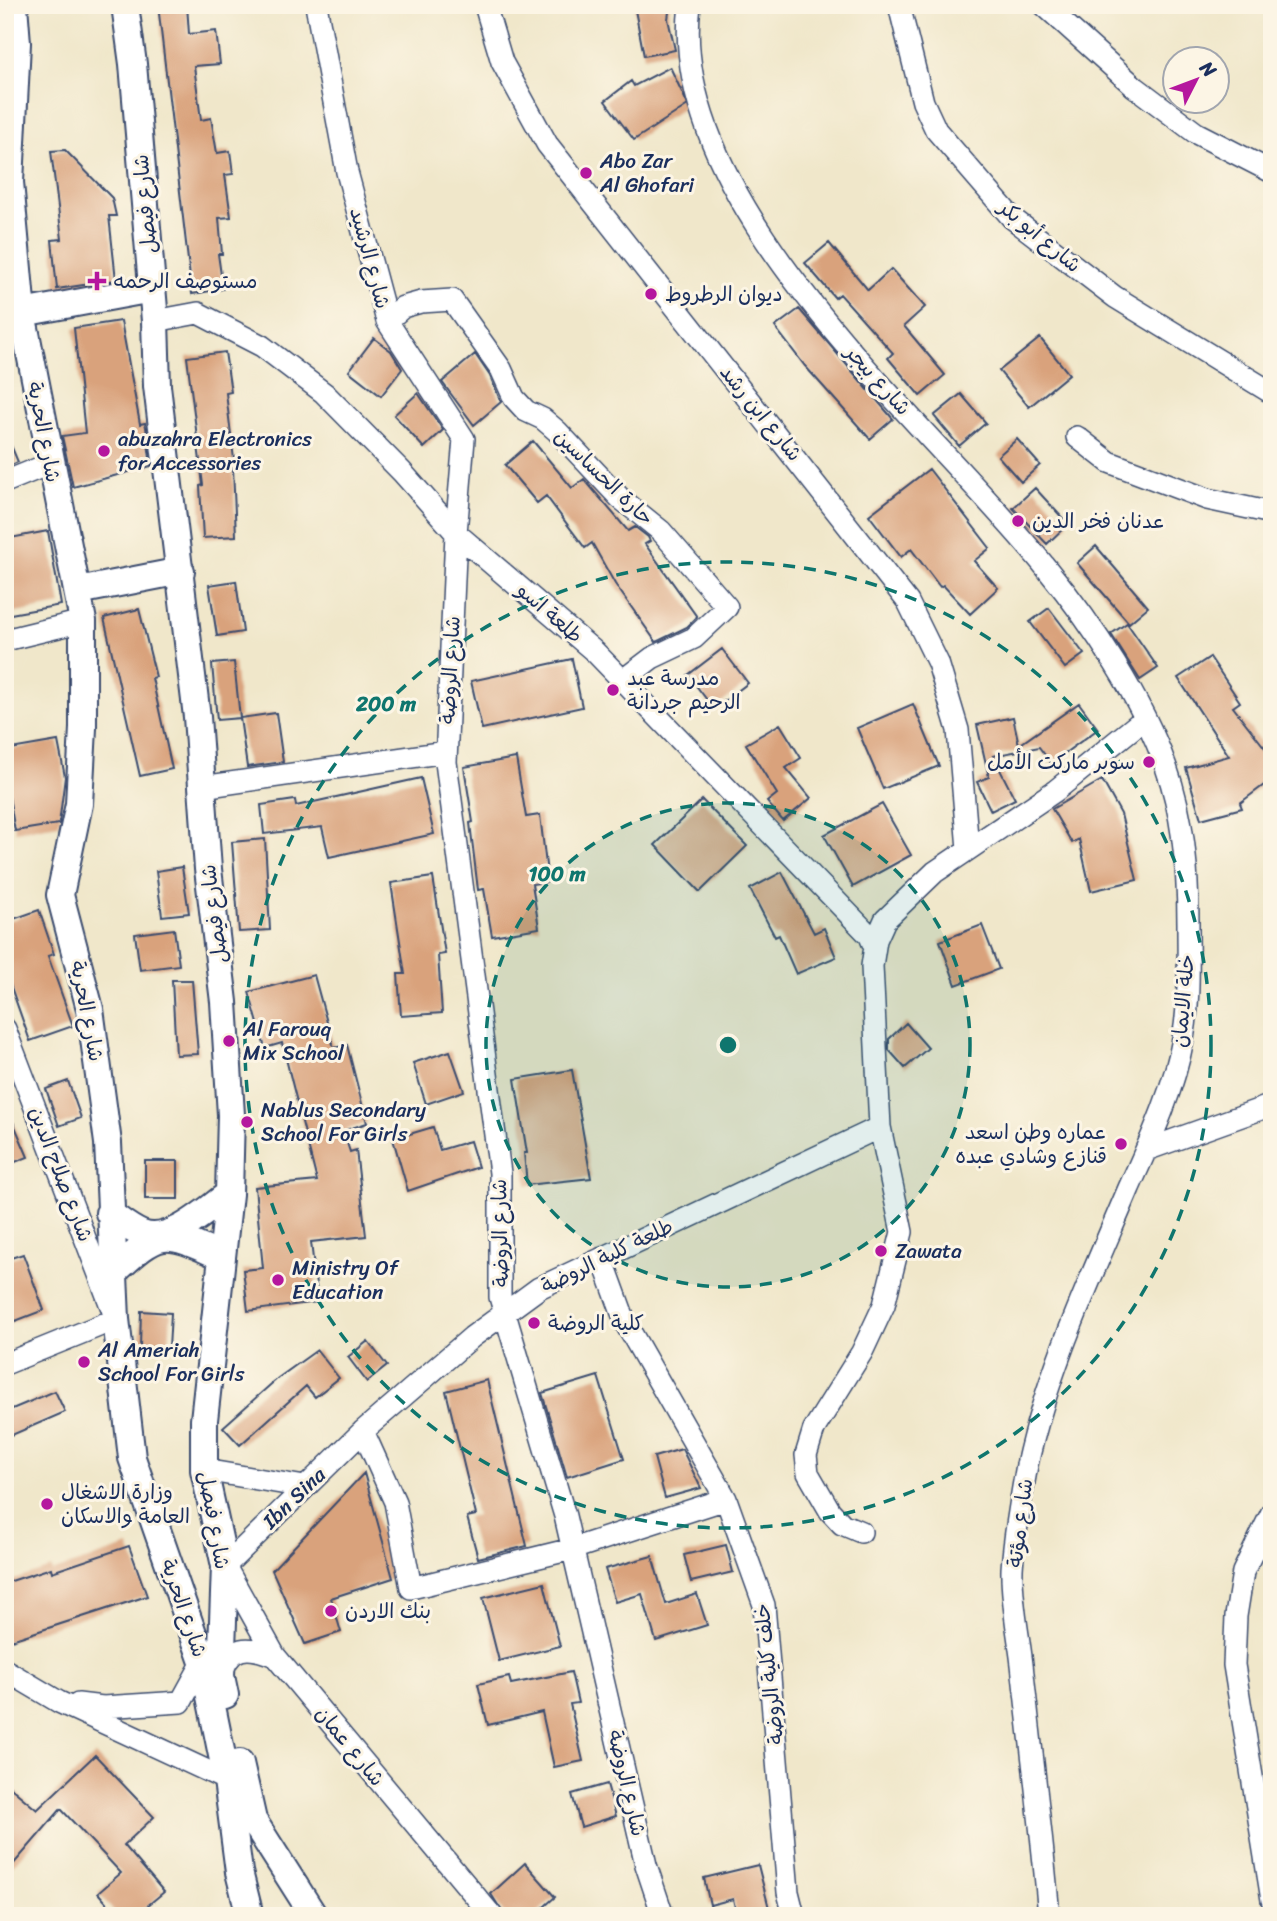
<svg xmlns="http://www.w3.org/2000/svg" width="1277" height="1921" font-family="Sriracha,'Playpen Sans Arabic',sans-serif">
<rect width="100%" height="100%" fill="#fcf5e5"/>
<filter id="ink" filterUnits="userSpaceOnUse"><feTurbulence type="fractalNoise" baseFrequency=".0143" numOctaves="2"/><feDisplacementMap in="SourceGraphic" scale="14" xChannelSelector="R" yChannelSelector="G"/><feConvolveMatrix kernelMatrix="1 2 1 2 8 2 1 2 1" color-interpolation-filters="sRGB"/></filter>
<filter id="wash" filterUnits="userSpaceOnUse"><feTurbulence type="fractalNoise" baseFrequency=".00686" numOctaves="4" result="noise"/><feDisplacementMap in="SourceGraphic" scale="28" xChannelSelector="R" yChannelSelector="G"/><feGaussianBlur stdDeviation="1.57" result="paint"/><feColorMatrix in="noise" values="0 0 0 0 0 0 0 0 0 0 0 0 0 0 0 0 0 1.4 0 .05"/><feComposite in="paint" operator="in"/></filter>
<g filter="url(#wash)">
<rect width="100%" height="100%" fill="#f0e7ca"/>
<g id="blocks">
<!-- building -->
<path fill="#d9a27c" d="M158,5H187L189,34L216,31L220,64L194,66L201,120L211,118L217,153L230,151L233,174L225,175L231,217L219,218L222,254H218L223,289L192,294Z
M634,5H670L668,19L675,50L644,56Z
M670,67L688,105L634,140L605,101L631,81L634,86Z
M65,150L112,198L116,216H109L116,280L57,289L52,240L62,239L51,151Z
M829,243L868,290L891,269L925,307L904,326L945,375L920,396L888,358L893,353L840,294L835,298L805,263Z
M799,309L893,419L870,439L805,366L775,327Z
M121,321L140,424L145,423L146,427L151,466L73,487L62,436L85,433L74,328Z
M374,338L391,351L402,369L381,396L349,371Z
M1040,338L1069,374L1029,407L999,371Z
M225,352L231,392L226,393L235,468H233L236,536L203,538L200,486L203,485L187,357Z
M475,354L490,376L501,402L474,425L442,382Z
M418,393L443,430L424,448L394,415Z
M961,394L986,423L959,446L934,416Z
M5,431L18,462L5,468Z
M1017,439L1040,465L1021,482L998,456Z
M533,441L572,488L584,479L628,531L635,527L648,537L650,541L645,544L697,617L687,627L656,642L615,584L592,543L585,548L546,496L537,503L505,465Z
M929,469L990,548L974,561L998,588L970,614L943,585L940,587L911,549L901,557L869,515Z
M1035,488L1068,524L1047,544L1013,508Z
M48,531L61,605L5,615V539Z
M1096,546L1148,607L1129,623L1077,563Z
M236,581L243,632L217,636L209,585Z
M1049,608L1084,654L1065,668L1030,622Z
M139,609L156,677L152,678L172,769L140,776L104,618Z
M1127,623L1158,668L1140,680L1111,634Z
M722,649L748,683L714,709L688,675Z
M1210,657L1240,702L1233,707L1272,757V779L1240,803L1242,808L1201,819L1186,768L1229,756L1178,678Z
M572,659L582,707L482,729L471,681Z
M234,662L240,718L217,720L212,664Z
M1079,703L1098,729L1051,763L1039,747L993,756L1015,799L991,811L977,782L989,777L977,725L1013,717L1019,745Z
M913,704L939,766L883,789L857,728Z
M276,713L283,762L247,767L240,718Z
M780,724L801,758L786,768L811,798L783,821L767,802L777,794L746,744Z
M58,741L65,777L59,824L15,831L5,774V750Z
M516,758L526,817L540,815L548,882L532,884L539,928L492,936L484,889L478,890L470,823L473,822L464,767Z
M421,778L434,834L329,857L322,827L264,834L261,805L295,800L296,806Z
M1102,780L1121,814L1137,880L1091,891L1079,839L1072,843L1052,809Z
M702,800L747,846L700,892L655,845Z
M882,804L911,855L853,887L824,835Z
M265,839L270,930L239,932L232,842Z
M182,867L189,913L162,916L156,871Z
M782,872L814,933L824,928L836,957L796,974L779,935L775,937L750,889Z
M433,877L445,954L438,955L442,1013L401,1016L398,974H405L391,883Z
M39,910L54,954L48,956L73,1026L30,1041L5,970V922Z
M982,925L999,969L956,985L940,941Z
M174,929L179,965L140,970L135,934Z
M314,975L334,1048L347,1045L367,1123L343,1131L350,1152L356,1150L366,1236L311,1242L318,1302L248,1311L243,1270L263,1268L255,1187L317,1181L282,1043L265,1048L249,992Z
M172,980H192L198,1054L176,1055Z
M906,1023L928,1048L905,1068L889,1050V1039Z
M450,1051L464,1091L426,1104L413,1063Z
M572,1070L591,1178L527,1185L524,1153H527L515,1079Z
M68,1081L81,1118L59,1126L46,1089Z
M5,1103L28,1157L5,1166Z
M433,1127L440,1150L470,1141L478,1167L408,1191L393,1139Z
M145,1161H178V1199H145Z
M23,1254L44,1310L5,1325V1260Z
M141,1311L171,1313L169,1348L140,1347Z
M368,1341L387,1366L367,1382L348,1357Z
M317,1350L339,1378L315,1397L306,1386L240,1445L223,1427L278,1378Z
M598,1376L624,1459L567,1477L542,1393Z
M487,1380L527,1546L478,1558L467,1517L476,1515L446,1391Z
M55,1391L65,1412L5,1438V1412Z
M682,1449L701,1488L665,1498L654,1457Z
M364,1473L393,1578L331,1598L341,1632L305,1644L272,1570Z
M726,1545L733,1572L691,1582L684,1555Z
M129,1546L147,1596L5,1642V1583L51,1568L52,1572Z
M652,1556L666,1604L697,1594L707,1625L656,1641L642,1594L615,1602L605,1569Z
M544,1583L560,1646L499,1661L483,1598Z
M571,1672L578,1703L570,1704L583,1761L554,1767L542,1712L488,1725L478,1684L509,1677L511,1684Z
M95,1755L154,1817L124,1845L164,1892L135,1916H118L98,1893L121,1873L61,1809L5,1874V1783L37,1810Z
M607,1784L616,1816L581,1827L572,1794Z
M525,1863L555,1897L534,1916H505L491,1894Z
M758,1865L771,1916H737L733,1899L710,1905L704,1878Z"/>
</g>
</g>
<g filter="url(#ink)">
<use href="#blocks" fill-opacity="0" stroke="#3b4b6e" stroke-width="2"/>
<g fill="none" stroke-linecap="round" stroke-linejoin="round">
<!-- minor casing -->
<g stroke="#3b4b6e" stroke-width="24">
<path id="minor" d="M316,5L347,172L387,321L464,439L456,533L446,762L500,1173V1297L565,1516L646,1865L663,1916
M485,5L502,62L547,144L908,602L938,663L958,730L968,849
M690,5C664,205 932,425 1047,569C1093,625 1142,699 1166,767C1184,817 1188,871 1188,923C1188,961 1190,1001 1183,1039C1174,1090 1150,1141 1129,1188C1091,1278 1048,1369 1027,1465C1021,1498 1014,1536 1012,1569C1011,1603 1020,1640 1023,1674C1032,1755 1042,1835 1049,1916
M899,5L923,102L936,130L1012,218L1115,297L1272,393
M1044,5L1135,87L1196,133L1272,172
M5,319L22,313
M155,321L198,313L262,346L324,393L402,472L456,533L595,652L870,936L874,946
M387,321L403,307L421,302L452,300L501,369L514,398L526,411L543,419L557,431L620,498L661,531L727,607L694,638L652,658L623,680
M1077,437L1109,462L1207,499L1272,513
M5,482L49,464
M5,640L83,621
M202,787L446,752
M5,1029L116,1319L5,1364
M1146,1150L1272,1105
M602,1258L626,1324L726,1499L764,1605L788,1892L794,1916
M363,1431L395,1502L411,1588L572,1549L726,1499
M204,1470L305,1487
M1272,1512L1243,1572L1236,1616L1234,1665L1272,1900
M861,1532L842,1524L830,1511L808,1473L806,1455L814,1429L862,1352L884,1305L902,1232L880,1127L872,966L876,940L885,920L935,872L1055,791L1144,719
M5,1670L59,1702L227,1780
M221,1676C230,1644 248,1645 275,1656
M78,1704L103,1707L181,1702L203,1662
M492,1916L275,1656L225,1566L363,1431L472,1337L539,1288L880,1127"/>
</g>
<!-- major casing -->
<g stroke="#3b4b6e" stroke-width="30">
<path id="major" d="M14,5L17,43L10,182L22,313L83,621V728L79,804L60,895L90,1009L108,1143L116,1319L132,1458L203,1662L227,1780L239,1872L250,1916
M125,5L133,64L155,321L157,386L197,717L208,869L224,1002L231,1115L229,1194L204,1420V1470L225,1566L221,1676L225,1695
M22,313L152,289
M78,591L181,571
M109,1213C119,1220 131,1230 142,1234C171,1245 207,1209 229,1194
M113,1273C162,1228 163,1230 222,1257
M240,1763L253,1820L314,1916"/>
</g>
<!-- minor -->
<use href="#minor" stroke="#fff" stroke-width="21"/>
<!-- major -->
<use href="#major" stroke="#fff" stroke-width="26"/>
</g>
</g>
<!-- distance rings -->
<circle cx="728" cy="1045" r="242" fill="#0f766e" fill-opacity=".12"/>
<g fill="none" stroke="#0f766e" stroke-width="3.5" stroke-dasharray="12 9">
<circle cx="728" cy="1045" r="242"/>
<circle cx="728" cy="1045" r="483"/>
</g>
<!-- markers -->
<g fill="#b5179e" stroke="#fcf5e5" stroke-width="2.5">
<circle cx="586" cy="173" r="7"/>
<path d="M93.5 270.5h7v7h7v7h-7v7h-7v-7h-7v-7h7z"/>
<circle cx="651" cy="294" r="7"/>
<circle cx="104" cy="451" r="7"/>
<circle cx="1018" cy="521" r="7"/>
<circle cx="613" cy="690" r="7"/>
<circle cx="1149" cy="762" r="7"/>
<circle cx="229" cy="1041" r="7"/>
<circle cx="247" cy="1122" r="7"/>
<circle cx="1121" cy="1144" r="7"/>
<circle cx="881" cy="1251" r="7"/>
<circle cx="278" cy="1280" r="7"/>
<circle cx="534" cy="1323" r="7"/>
<circle cx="84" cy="1362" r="7"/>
<circle cx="47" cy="1504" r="7"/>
<circle cx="331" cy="1611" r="7"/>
</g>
<g text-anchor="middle" stroke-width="6" stroke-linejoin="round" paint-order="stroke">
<!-- poi labels -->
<g font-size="21" fill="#1b2f5e" stroke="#fcf5e5" text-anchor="start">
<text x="600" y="168">Abo Zar<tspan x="600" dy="24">Al Ghofari</tspan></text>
<text x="113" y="288">مستوصف الرحمه</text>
<text x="665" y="301">ديوان الرطروط</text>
<text x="118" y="446">abuzahra Electronics<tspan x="118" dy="24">for Accessories</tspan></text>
<text x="1032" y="528">عدنان فخر الدين</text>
<text x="627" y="685">مدرسة عبد<tspan x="627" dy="24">الرحيم جردانة</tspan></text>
<text x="1135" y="769" text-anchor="end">سوبر ماركت الأمل</text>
<text x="243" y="1036">Al Farouq<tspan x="243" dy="24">Mix School</tspan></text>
<text x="261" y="1117">Nablus Secondary<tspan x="261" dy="24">School For Girls</tspan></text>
<text x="1107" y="1139" text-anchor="end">عماره وطن اسعد<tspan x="1107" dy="24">قنازع وشادي عبده</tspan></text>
<text x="895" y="1258">Zawata</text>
<text x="292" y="1275">Ministry Of<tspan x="292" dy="24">Education</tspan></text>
<text x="548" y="1330">كلية الروضة</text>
<text x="98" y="1357">Al Ameriah<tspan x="98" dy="24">School For Girls</tspan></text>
<text x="61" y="1499">وزارة الاشغال<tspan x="61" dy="24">العامة والاسكان</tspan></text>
<text x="345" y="1618">بنك الاردن</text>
</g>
<!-- street labels -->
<g font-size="21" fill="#1b2f5e" stroke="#fcf5e5">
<text transform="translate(145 204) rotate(-95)" y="7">شارع فيصل</text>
<text transform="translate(1040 236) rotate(40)" y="7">شارع أبو بكر</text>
<text transform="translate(370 258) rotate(75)" y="7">شارع الرشيد</text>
<text transform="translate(878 380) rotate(48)" y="7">شارع بيجر</text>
<text transform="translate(761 413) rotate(51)" y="7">شارع ابن رشد</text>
<text transform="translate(44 432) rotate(79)" y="7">شارع الحرية</text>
<text transform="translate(604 477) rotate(44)" y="7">حارة الحساسين</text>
<text transform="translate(550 613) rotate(41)" y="7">طلعة اسو</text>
<text transform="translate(450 670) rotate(-87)" y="7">شارع الروضة</text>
<text transform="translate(214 914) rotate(-97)" y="7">شارع فيصل</text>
<text transform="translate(1183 1001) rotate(-85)" y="7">خلة الايمان</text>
<text transform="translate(87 1011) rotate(79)" y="7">شارع الحرية</text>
<text transform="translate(61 1174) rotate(69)" y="7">شارع صلاح الدين</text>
<text transform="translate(500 1233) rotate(-91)" y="7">شارع الروضة</text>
<text transform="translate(607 1256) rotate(-26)" y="7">طلعة كلية الروضة</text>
<text transform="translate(294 1498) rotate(-44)" y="7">Ibn Sina</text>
<text transform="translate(214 1520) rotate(80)" y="7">شارع فيصل</text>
<text transform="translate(1020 1523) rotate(-83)" y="7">شارع مؤتة</text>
<text transform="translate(184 1608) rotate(71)" y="7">شارع الحرية</text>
<text transform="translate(769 1674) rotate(-96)" y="7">خلف كلية الروضة</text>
<text transform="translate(350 1746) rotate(51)" y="7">شارع عمان</text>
<text transform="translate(627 1783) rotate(77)" y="7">شارع الروضة</text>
</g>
</g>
<circle cx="728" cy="1045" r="10" fill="#0f766e" stroke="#fcf5e5" stroke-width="3.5"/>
<g font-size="21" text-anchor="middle" font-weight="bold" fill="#0f766e" stroke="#fcf5e5" stroke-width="6" stroke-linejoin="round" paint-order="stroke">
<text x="386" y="711">200 m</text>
<text x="557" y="881">100 m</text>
</g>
<!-- margin -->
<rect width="1277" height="1921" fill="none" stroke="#fcf5e5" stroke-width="28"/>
<!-- north arrow -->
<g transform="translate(1196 80) rotate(48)"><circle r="33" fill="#fcf5e5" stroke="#a2a6af" stroke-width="2"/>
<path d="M0-5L12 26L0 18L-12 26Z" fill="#b5179e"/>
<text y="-10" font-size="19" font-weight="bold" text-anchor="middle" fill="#1b2f5e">N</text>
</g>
</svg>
